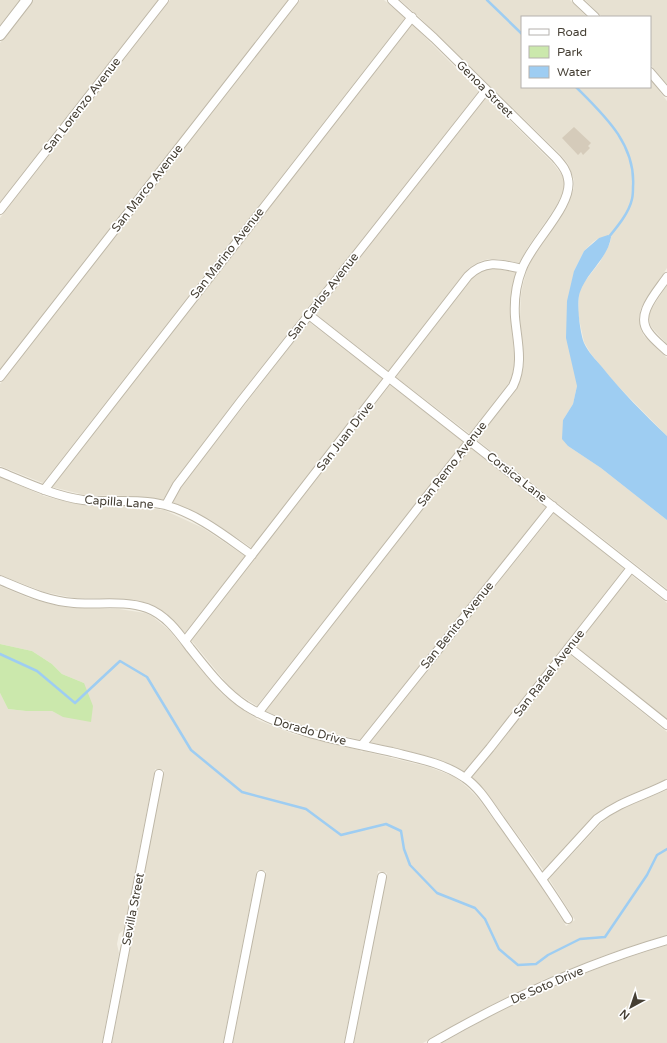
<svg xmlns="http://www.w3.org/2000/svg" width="667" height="1043" font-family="'Varela Round',sans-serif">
<rect width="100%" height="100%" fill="#f3efe4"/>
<!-- residential -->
<path fill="#e7e1d2" d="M0,0H21L0,27Z
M33,0H158L0,202V43Z
M170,0H288L0,369V218Z
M300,0H384L405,18L43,483L0,466V384Z
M400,0H570L587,17H522V87H650V79L667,101V268L641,308L639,318L641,330L644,336L667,358V436L615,383L591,354L584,342L578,314L579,294L582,285L600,262L610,243L611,237L599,238L593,242L584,251L574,271L577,386L573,404L563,420L568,446L601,468L667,520V589L477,440L513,394L520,381L524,362L520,317L521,295L523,284L527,270L531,259L566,209L574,188V180L568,164L560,154L418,16Z
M585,0H667V84L650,64V17H602Z
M412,24L479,91L237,398L173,483L163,500L130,496L85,495L52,487Z
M486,97L552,162L562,175L564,180V191L555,208L528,247L519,263L499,259H489L481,261L470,267L462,276L389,371L316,314Z
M489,269H497L516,272L512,289L510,310L515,363L511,379L505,389L470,434L396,377L471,279L480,272Z
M667,285V344L653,329L650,325L649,316L650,311Z
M309,322L383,379L252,548L209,519L172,502L180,488Z
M390,385L464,442L257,706L238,694L228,685L191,640Z
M471,448L546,507L360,740L297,724L265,711Z
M0,477L44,496L59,500L83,505L128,506L164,510L203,528L245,556L185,633L167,614L158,608L148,603L121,599L74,598L44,592L0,575Z
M554,513L624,569L486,746L465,772L432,757L370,742Z
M631,575L667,603V719L576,646Z
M0,586L29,598L59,606L73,608L119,609L145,613L152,616L169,630L221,693L232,702L258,720L293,734L359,750L362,752L363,751L429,767L455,777L467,787L478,798L539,882L566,926L575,920L549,879L601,823L608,817L625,807L667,790V935L608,954L545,979L494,1004L423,1043H354L387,873L378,871L344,1043H233L266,871L257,870L223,1043H112L164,770L155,769L124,929L119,934L117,944L119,953L102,1043H0V693L8,709L26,711H52L64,717L84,683L62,674L52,664L32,651L0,644Z
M569,654L667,732V779L622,798L604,808L595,816L544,871L490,797L472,777Z
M667,945V1043H442L505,1008L548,988L611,963Z"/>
<!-- green -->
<path fill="#cbe8ac" d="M0,644L32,651L52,664L62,674L84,683L93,706L91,722L63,717L52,711H26L8,709L0,693Z"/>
<!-- water -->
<path fill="#9ecdf2" d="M608,235L611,237C608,258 587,272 580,292C576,302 580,333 584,343C588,352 596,360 602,367C622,392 644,414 667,436V520L601,468L568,446L562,439L563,420L573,404L577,386L566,338L567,301L574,271L584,251L599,238Z"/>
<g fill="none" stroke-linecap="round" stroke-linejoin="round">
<!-- stream -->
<path stroke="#9ecdf2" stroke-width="2.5" d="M487,0L522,34
M576,87C604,115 636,144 633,187C633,190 633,195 632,199C629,213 617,227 608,238
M0,654L37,671L75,703L120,661L147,677L191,750L242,792L306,809L341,835L386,824L401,831L404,849L410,865L437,893L475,908L485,919L499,949L518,965L536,964L548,955L580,939L605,937L647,875L657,855L667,849"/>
</g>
<!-- building -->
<path fill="#d5cbba" d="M574,127L591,143L588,146L590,148L583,155L581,152L578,155L562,138Z"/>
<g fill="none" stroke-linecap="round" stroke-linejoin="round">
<!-- minor casing -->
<g stroke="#beb7a7" stroke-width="10">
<path id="minor" d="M577,0L595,17
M650,72L667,92
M0,210L164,0
M667,277C657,292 634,315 649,333C654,340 661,345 667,351
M309,315L667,596
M0,377L294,0
M0,472C27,483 54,496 83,500C111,503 138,498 165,505C198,514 225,536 252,555
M44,490L412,17
M166,505L177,485L241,401L486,90
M0,580C24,590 47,601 74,603C97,605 124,600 147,608C166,615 178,632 190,648C207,669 223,691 246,706C290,733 342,741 392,752C416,758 444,763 465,778C480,788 490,806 501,821C524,853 547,885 568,919
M185,641L468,276C485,259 501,264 522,269
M569,647L667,725
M258,713L513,386C524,363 517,341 515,317C514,301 516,284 522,269C531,243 574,205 568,179C567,170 561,164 556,158L434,38L392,0
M362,745L553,506
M465,778L490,748L631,568
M543,878L597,819C621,801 641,797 667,784
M107,1043L159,774
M228,1043L261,875
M349,1043L382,877
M432,1043C506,1000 584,964 667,940"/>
</g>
<!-- tertiary casing -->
<g stroke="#beb7a7" stroke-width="12">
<path id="tertiary" d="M0,35L27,0"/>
</g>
<!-- minor -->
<use href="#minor" stroke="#fff" stroke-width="8"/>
<!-- tertiary -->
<use href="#tertiary" stroke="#fff" stroke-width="10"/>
</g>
<g text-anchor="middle" stroke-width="3.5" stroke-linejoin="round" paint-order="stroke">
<!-- street labels -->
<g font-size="12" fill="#453f34" stroke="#fff">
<text transform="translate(485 89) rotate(45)" y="4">Genoa Street</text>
<text transform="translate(82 105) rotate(-52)" y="4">San Lorenzo Avenue</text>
<text transform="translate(147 188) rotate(-52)" y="4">San Marco Avenue</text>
<text transform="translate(227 253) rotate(-52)" y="4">San Marino Avenue</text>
<text transform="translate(323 296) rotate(-52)" y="4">San Carlos Avenue</text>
<text transform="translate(345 436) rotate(-52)" y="4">San Juan Drive</text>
<text transform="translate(452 464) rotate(-52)" y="4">San Remo Avenue</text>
<text transform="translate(517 477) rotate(38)" y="4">Corsica Lane</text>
<text transform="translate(119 502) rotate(4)" y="4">Capilla Lane</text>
<text transform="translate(457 625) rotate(-51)" y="4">San Benito Avenue</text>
<text transform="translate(549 673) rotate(-52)" y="4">San Rafael Avenue</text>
<text transform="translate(310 731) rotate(16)" y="4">Dorado Drive</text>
<text transform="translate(133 909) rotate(-79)" y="4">Sevilla Street</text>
<text transform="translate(547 985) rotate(-23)" y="4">De Soto Drive</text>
</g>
</g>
<!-- legend -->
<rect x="521" y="16" width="130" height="72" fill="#ffffff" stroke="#b5b2ae"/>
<rect x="529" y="29" width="20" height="6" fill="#ffffff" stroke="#b5b2ae"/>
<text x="557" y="36" font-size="12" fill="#453f34">Road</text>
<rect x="529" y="46" width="20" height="12" fill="#cbe8ac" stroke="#b5b2ae"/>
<text x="557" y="56" font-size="12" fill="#453f34">Park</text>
<rect x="529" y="66" width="20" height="12" fill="#9ecdf2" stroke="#b5b2ae"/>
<text x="557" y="76" font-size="12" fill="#453f34">Water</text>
<!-- north arrow -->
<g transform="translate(631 1007) rotate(220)" stroke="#ffffff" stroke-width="3" paint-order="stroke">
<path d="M0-3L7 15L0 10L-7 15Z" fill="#453f34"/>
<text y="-6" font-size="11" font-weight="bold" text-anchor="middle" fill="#453f34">N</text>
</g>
</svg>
